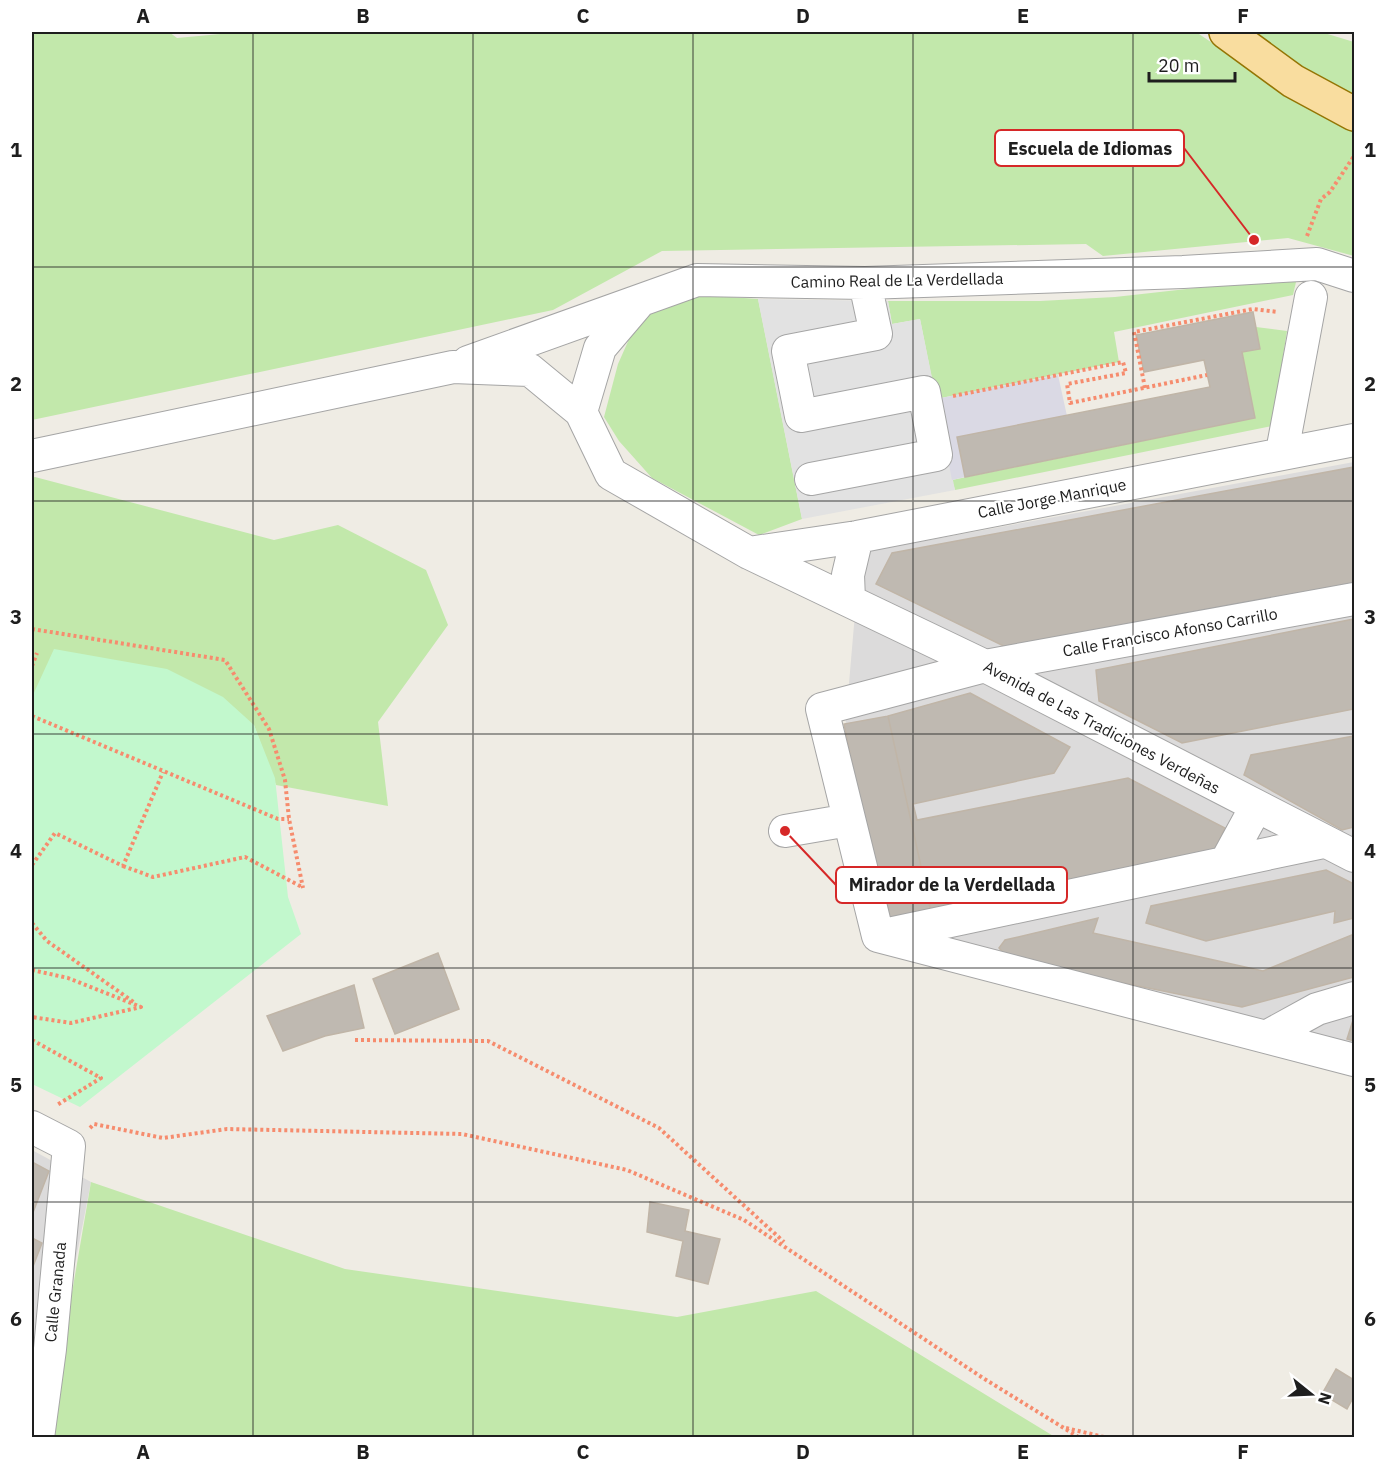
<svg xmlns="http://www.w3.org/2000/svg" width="1386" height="1469" font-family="'IBM Plex Sans',sans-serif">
<rect width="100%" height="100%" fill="#efece4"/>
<!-- residential -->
<path fill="#dcdbdb" d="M1354,462V1049L898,932L845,730L854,625L864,552Z
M32,1150L91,1182L41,1438L32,1437Z"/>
<!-- grass -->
<path fill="#c2e8ab" d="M32,32H169L177,38L242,32H1196L1306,106L1354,132V256L1288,238L1103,256L1086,244L662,251L553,310L32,420Z
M1242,32H1321L1354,42V101Z
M1285,278L1296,282L1293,295L1114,332L1119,362L936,399L920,319L892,324L888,301H1040L1115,297Z
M686,294L758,299L802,519L759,535L652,478L619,441L604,417L618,364L638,319Z
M1256,327L1287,331L1272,426L955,490L952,480L1255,418L1242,352L1259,349Z
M35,477L274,540L338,525L426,570L448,625L378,722L388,806L276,785L254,725L32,697V478Z
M91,1182L345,1269L677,1317L816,1291L1055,1437L47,1438Z"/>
<!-- park -->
<path fill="#c2f8cd" d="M54,649L167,669L223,697L254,725L275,778L288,897L301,934L80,1107L32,1084V697Z"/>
<!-- parking -->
<path fill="#e2e2e2" d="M758,299L888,301L892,324L920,319L955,490L802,519Z"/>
<!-- plaza -->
<path fill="#dad9e4" d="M1058,375L1067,416L957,437L965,477L952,480L936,399Z"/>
<!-- building -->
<path fill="#bfb9b1" stroke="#c0b5a7" stroke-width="1.5" d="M1253,312L1260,349L1242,352L1255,418L965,477L957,437L1210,387L1204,360L1144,372L1136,335Z
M1354,467V589L1016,652L876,584L892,553Z
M1354,619V709L1182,743L1099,701L1096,670Z
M970,693L1070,747L1054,773L913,804L917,820L1128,778L1225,828L1212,855L931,912L888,716Z
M888,716L931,912L898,922L882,912L844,724Z
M1354,736V827L1342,830L1244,775L1251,755Z
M1326,870L1354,884V918L1334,923L1335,911L1206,941L1146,923L1151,906Z
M1098,918L1093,933L1263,971L1354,934V977L1242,1007L1010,960L999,948L1005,940Z
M438,953L459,1009L395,1034L373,979Z
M354,985L364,1028L325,1036L283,1051L267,1016Z
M1354,1017V1041L1347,1039Z
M32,1162L49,1171L32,1215Z
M650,1202L689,1210L685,1231L720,1239L708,1284L676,1276L683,1241L647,1232Z
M32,1238L42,1243L32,1269Z
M1336,1369L1354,1380V1396L1347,1409L1322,1394Z"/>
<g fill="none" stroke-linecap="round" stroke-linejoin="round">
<!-- minor casing -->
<g stroke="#a5a5a5" stroke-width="34">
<path id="minor" d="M468,362L697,280L865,283L1183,272L1317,264L1354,276
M581,412L600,348L640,301
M1282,452L1311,297
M32,456L453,367L530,370L581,412L611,474L749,553L985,666L1354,856
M811,479L936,455L924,392L801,416L788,351L876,334L865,283
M749,553L857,537L1354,440
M1354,599L985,666L822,709L878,936L1354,1060
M849,600L848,575L857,537
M785,831L849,820
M1226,862L1256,807
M884,935L1323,842
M1266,1037L1317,1009L1354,998
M32,1127L69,1146L50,1349L38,1438"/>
</g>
<!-- major casing -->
<g stroke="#947504" stroke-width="36">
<path id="major" d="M1226,32L1293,81L1354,114"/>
</g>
<!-- path -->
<path stroke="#f68c6e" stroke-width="4" stroke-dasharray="3 3" stroke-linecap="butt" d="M1307,236L1321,199L1330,192L1354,156
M1145,388L1134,332L1253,309L1278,312
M953,396L1123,362L1126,373L1067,384L1070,403L1207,375
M32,629L225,660L269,729L285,780L289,819L303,888
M32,666L37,653
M32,716L278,819H289
M32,865L55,833L123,866L163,772
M123,866L153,877L245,857L302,887
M32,923L47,941L135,1003
M32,970L68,978L141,1007L71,1023L32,1017
M32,1040L101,1078L57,1105
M355,1040L488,1041L659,1128L784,1242
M90,1128L94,1124L163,1138L227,1129L462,1134L627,1170L744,1220L983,1378L1080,1438
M1066,1428L1108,1438"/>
<!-- minor -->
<use href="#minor" stroke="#fff" stroke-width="32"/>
<!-- major -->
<use href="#major" stroke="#f9dd9f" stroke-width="33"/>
</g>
<!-- grid -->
<path fill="none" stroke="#1e1e1e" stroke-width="1.5" stroke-opacity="0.55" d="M253,32V1438M473,32V1438M693,32V1438M913,32V1438M1133,32V1438M32,267H1354M32,501H1354M32,734H1354M32,968H1354M32,1202H1354"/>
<g text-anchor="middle" stroke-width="4.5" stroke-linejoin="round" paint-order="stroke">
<!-- street labels -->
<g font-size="16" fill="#1e1e1e" stroke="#fff">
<text transform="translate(897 280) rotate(-1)" y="6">Camino Real de La Verdellada</text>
<text transform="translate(1052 498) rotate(-11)" y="6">Calle Jorge Manrique</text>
<text transform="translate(1170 632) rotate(-10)" y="6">Calle Francisco Afonso Carrillo</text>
<text transform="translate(1102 727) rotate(28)" y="6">Avenida de Las Tradiciones Verdeñas</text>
<text transform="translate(55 1292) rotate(-84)" y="6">Calle Granada</text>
</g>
</g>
<!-- callouts -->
<path fill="none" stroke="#d62828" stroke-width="2" d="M1254 240L1184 148M785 831L836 885"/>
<g fill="#d62828" stroke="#fff" stroke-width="2">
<circle cx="1254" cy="240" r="6"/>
<circle cx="785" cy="831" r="6"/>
</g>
<g fill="#fff" stroke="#d62828" stroke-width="2">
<rect x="995" y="130" width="189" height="36" rx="6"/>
<rect x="836" y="867" width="231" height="36" rx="6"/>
</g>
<g font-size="18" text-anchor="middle" font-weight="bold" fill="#1e1e1e">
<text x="1090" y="155">Escuela de Idiomas</text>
<text x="952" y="891">Mirador de la Verdellada</text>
</g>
<!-- border -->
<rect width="1386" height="1469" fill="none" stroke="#ffffff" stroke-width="66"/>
<!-- north arrow -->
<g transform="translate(1311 1394) rotate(108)" stroke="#ffffff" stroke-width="4.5" paint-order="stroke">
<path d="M0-4.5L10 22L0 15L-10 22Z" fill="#1e1e1e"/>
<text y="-9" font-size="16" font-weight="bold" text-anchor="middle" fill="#1e1e1e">N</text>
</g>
<!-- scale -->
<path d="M1149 72v9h86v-9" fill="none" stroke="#1e1e1e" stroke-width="3"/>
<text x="1158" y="72" font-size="18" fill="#1e1e1e" stroke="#ffffff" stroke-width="4.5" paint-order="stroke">20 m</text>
<rect x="33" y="33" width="1320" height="1403" fill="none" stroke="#1e1e1e" stroke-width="2"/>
<g font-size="20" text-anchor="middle" font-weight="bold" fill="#1e1e1e">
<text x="143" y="23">A</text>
<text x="363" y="23">B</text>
<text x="583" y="23">C</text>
<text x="803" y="23">D</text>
<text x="1023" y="23">E</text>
<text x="1243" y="23">F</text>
<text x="16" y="157">1</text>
<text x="1370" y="157">1</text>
<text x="16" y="391">2</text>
<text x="1370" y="391">2</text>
<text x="16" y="624">3</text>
<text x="1370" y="624">3</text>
<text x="16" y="858">4</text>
<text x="1370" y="858">4</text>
<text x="16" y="1092">5</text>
<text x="1370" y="1092">5</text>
<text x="16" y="1326">6</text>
<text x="1370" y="1326">6</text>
<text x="143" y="1459">A</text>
<text x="363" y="1459">B</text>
<text x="583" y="1459">C</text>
<text x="803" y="1459">D</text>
<text x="1023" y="1459">E</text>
<text x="1243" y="1459">F</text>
</g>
</svg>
